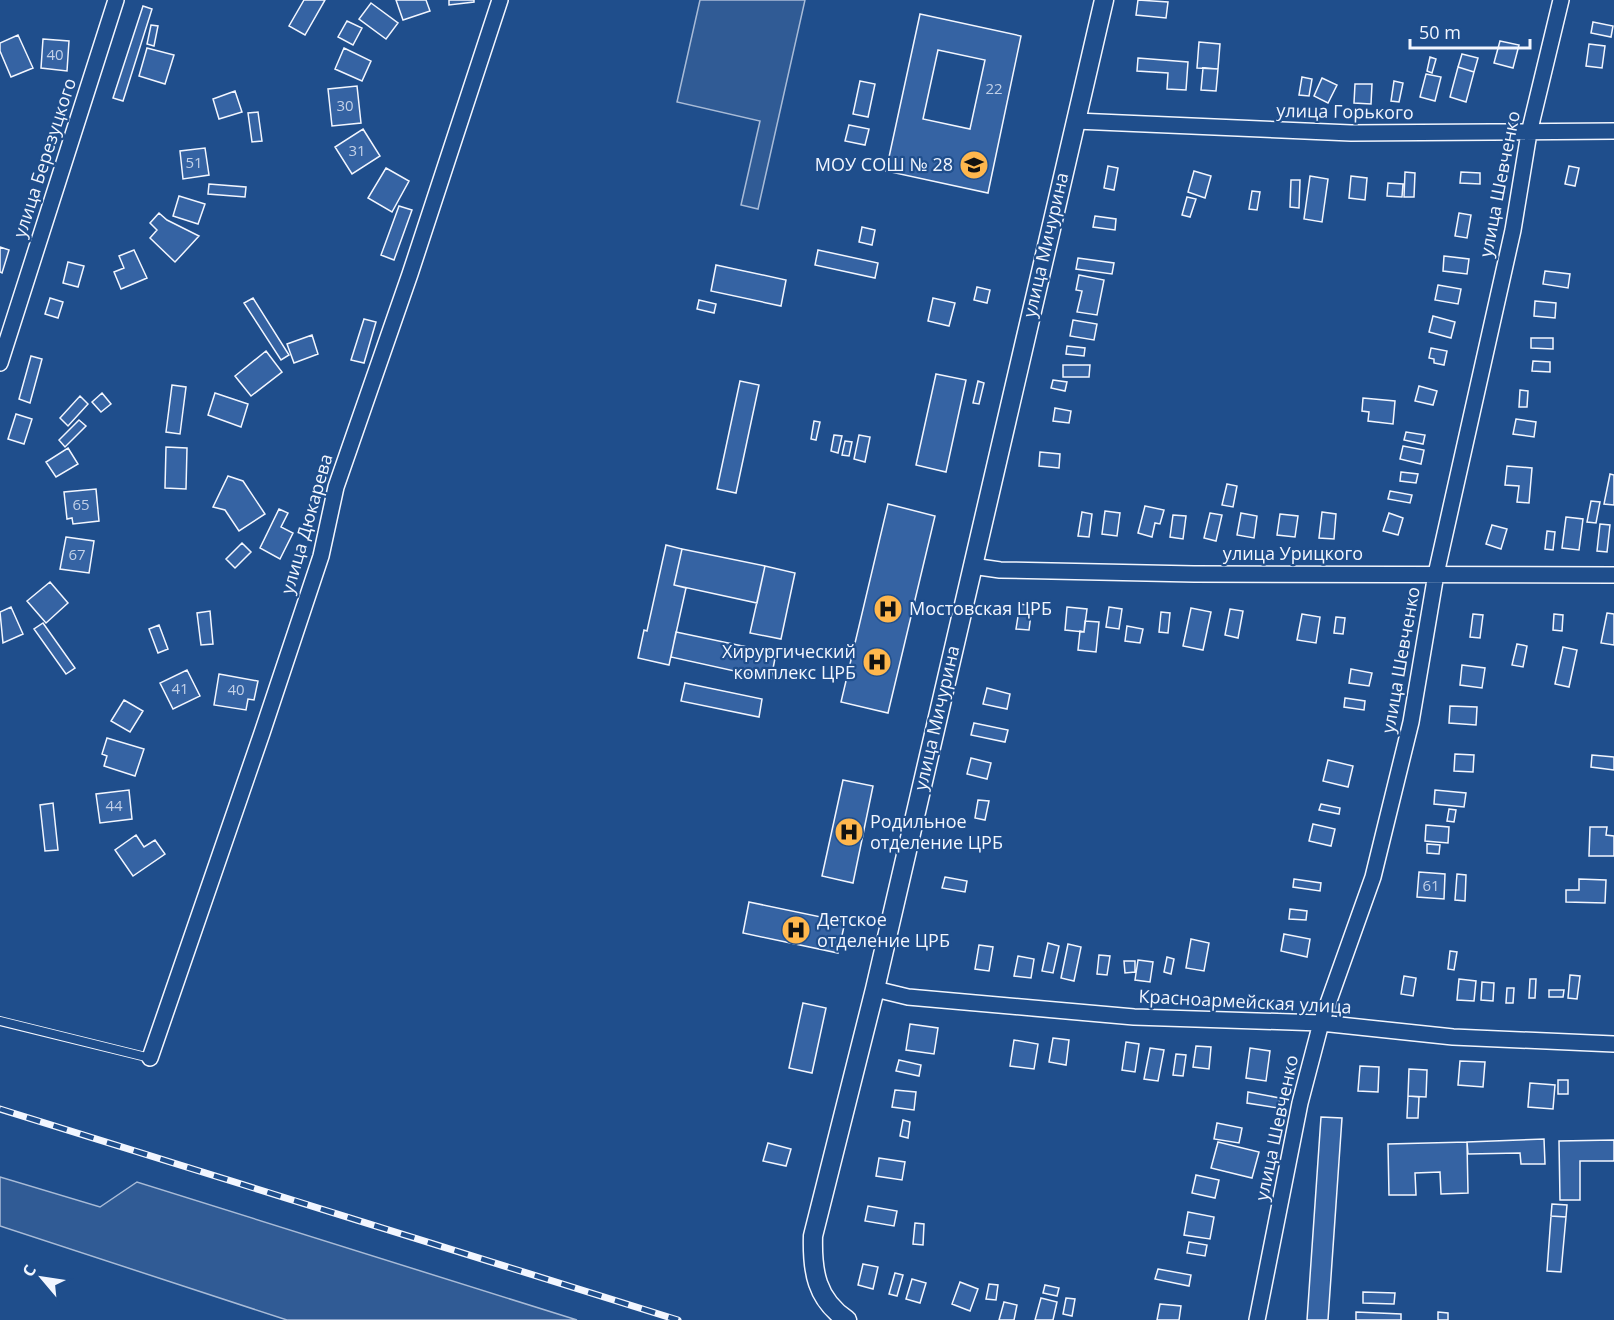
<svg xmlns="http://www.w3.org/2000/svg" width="1614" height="1320" font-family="'Open Sans',sans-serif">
<rect width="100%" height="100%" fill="#1f4e8c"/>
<!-- green -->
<path fill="#305b95" stroke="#a8bbd7" stroke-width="1.5" d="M700,0H805L758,209L741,205L760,121L677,102Z
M0,1177L100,1207L137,1182L577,1320H287L0,1226Z"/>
<!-- building -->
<path fill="#3563a3" stroke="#f2f6ff" stroke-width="1.5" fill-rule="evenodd" d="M304,0H325L305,35L289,26Z
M396,0H426L430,11L403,20Z
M449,0H474V2L449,5Z
M1138,0L1168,2L1166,18L1136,15Z
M371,3L398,23L386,39L359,19Z
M143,6L152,9L123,101L113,98Z
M920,14L1021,36L988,193L886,171ZM938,50L985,60L970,129L923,119Z
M347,21L362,28L353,45L338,37Z
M1593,22L1613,26L1611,37L1591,33Z
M151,25L158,26L154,46L147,44Z
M18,35L33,68L11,77L0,51V43Z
M43,39L69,41L67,71L41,68Z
M1500,41L1519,45L1513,68L1494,63Z
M1199,42L1220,44L1218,69L1197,68Z
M1589,44L1605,46L1602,68L1586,66Z
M147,48L174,55L165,84L139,76Z
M344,48L371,61L362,81L335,69Z
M1462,54L1478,58L1474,72L1458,67Z
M1430,57L1436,59L1432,73L1427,71Z
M1138,58L1188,62L1186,90L1167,89L1168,73L1137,71Z
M1458,67L1474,72L1466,102L1450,97Z
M1203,68L1218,69L1216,91L1201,90Z
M1426,74L1441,77L1435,101L1420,97Z
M1302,77L1312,79L1309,96L1299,95Z
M1322,78L1337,85L1328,103L1314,96Z
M860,81L875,84L868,117L853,114Z
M1394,81L1403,83L1399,102L1391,101Z
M1355,84H1372L1371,104L1354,103Z
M357,86L361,123L332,126L328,89Z
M235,91L242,112L219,119L213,99Z
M258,112L262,141L252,142L248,113Z
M849,125L869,129L865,145L845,141Z
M363,129L380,156L352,174L335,147Z
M205,148L209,175L183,179L180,151Z
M1108,166L1118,168L1114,190L1104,188Z
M1569,166L1579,168L1575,186L1565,184Z
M386,168L409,181L392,212L368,198Z
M1194,171L1211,176L1205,198L1188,192Z
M1405,172L1415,173L1414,197H1404Z
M1461,172L1480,173V184L1460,183Z
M1310,176L1328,179L1322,222L1304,219Z
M1351,176L1367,178L1365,200L1349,198Z
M1291,180H1300L1299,208L1290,207Z
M1388,183L1403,184L1402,197L1387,196Z
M209,184L246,187L245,197L208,194Z
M1252,191L1260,192L1257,210L1249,209Z
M179,196L205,204L198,224L173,216Z
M1187,197L1196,199L1190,217L1182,215Z
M399,206L412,210L394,260L381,255Z
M159,213L167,220L199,236L175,262L150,238L157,230L150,223Z
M1459,213L1471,215L1467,238L1455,236Z
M1095,216L1116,219L1115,230L1093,227Z
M862,227L875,230L872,245L859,242Z
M0,247L9,250L2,273L0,272Z
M134,250L147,278L121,289L114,272L124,268L119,256Z
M818,250L878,263L875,278L815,265Z
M1444,256L1469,259L1467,274L1443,271Z
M1078,258L1114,263L1112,274L1076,269Z
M68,262L84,266L78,287L63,283Z
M716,265L786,280L781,306L711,291Z
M1545,271L1570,274L1568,288L1543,284Z
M1079,275L1104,280L1097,315L1077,312L1082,291L1076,290Z
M1438,285L1461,289L1458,304L1435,300Z
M977,287L990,290L987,303L974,300Z
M50,298L63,302L58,318L45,314Z
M253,298L289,355L281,360L244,303Z
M933,298L955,303L949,326L928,321Z
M699,300L716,304L714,313L697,309Z
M1535,301L1556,303L1555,318L1534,316Z
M1433,316L1455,322L1451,338L1429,332Z
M364,319L376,322L364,363L351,360Z
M1073,320L1097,324L1094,340L1070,336Z
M312,335L318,354L294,363L287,344Z
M1531,338H1553V349L1531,348Z
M1067,346L1085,348L1084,356L1066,354Z
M1431,348L1447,351L1444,365L1434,363V359L1429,358Z
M266,351L282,372L251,396L235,376Z
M31,356L42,359L30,403L19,399Z
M1533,361L1550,362V372L1532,371Z
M1063,365H1090L1089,377H1063Z
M936,374L966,380L946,472L916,465Z
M1053,380L1067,382L1065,391L1051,388Z
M740,381L759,385L736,493L717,489Z
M978,381L984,383L979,404L973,403Z
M172,385L186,387L180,434L166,432Z
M1419,386L1437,391L1433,405L1415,401Z
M1520,390L1528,391L1527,407H1519Z
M102,393L111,404L101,412L92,402Z
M215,393L248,404L241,427L208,415Z
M80,396L88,404L68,426L60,418Z
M1363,398L1395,401L1393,424L1368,421L1369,412L1362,411Z
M1055,408L1071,411L1069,423L1053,421Z
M16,414L32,419L24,444L8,439Z
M1516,419L1536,422L1534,437L1513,434Z
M79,420L86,426L65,447L59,440Z
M814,421L820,422L816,440L811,439Z
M1406,432L1425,435L1423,444L1404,440Z
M834,435L842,436L838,453L831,451Z
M859,435L870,437L865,462L854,459Z
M845,441L852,442L849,456L842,455Z
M1403,446L1424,450L1421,464L1400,459Z
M166,447L187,448L186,489L165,488Z
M68,448L78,464L56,477L46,462Z
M1040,452L1060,454L1059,468L1039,466Z
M1507,466L1532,468L1529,503L1517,502L1519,486L1505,485Z
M1401,472L1418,474L1416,483L1400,481Z
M1610,474L1614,475V505L1604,504Z
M228,476L243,481L265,514L239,531L225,510L213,507Z
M1227,484L1237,486L1233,507L1222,505Z
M96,489L99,521L73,524L72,518L67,519L64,492Z
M1390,491L1412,495L1410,503L1388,499Z
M1591,501L1600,502L1596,523L1587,522Z
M888,504L935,516L888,713L841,702Z
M1145,506L1164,510L1160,524L1155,523L1152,537L1138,533Z
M279,509L288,513L281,527L293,533L280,559L260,548Z
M1105,511L1120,513L1117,536L1102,534Z
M1082,512L1092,514L1089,537L1078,536Z
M1322,512L1336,514L1334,539L1319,538Z
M1210,513L1222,515L1216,541L1204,538Z
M1241,513L1257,516L1254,538L1237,535Z
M1389,513L1403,518L1398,535L1383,531Z
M1280,514L1298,516L1295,537L1277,535Z
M1173,515L1186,516L1183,539L1170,537Z
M1566,517L1583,519L1579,550L1562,548Z
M1600,524L1610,525L1607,552L1597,551Z
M1492,525L1507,529L1501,549L1486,544Z
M1547,531L1555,532L1553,550L1545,549Z
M66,537L94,541L89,573L60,569Z
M242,543L251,552L235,568L226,559Z
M666,545L682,549L674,585L686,588L669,665L638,658L644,630L647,631Z
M682,549L765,566L757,603L674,585Z
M765,566L795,573L781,639L750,633Z
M50,582L68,603L46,623L27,601Z
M1020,604L1032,606L1029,630L1016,629Z
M11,607L23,634L3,643L0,612Z
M1067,607L1087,609L1084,632L1065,630Z
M1109,607L1122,609L1119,629L1106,627Z
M1191,608L1211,612L1203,650L1183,646Z
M1230,609L1243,611L1238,638L1225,635Z
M210,611L213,644L201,645L197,613Z
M1161,612L1170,613L1168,633L1159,632Z
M1607,613L1614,614V645L1601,643Z
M1302,614L1320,617L1316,643L1297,640Z
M1473,614L1483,615L1480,638L1470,637Z
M1554,614L1563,615L1562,631L1553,630Z
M1336,617L1345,618L1343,634L1334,633Z
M1085,621L1099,622L1096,652L1078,650L1080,631L1084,632Z
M43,623L75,668L66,674L34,629Z
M159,625L168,649L158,653L149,629Z
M1127,626L1143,629L1140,643L1125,641Z
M676,632L776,653L771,679L671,657Z
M1517,644L1527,646L1523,667L1512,665Z
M1563,647L1577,650L1569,687L1555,684Z
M1462,665L1485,668L1482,688L1460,685Z
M1351,669L1372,673L1369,686L1349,683Z
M187,670L200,696L173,709L160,683Z
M219,674L258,681L254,700L248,699L246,710L214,705Z
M685,683L762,699L759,717L681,701Z
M987,688L1010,694L1007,709L983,704Z
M1345,698L1365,701L1364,710L1344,707Z
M124,700L143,711L130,732L111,721Z
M1450,706L1477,707L1476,725L1449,723Z
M974,723L1008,730L1005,742L971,735Z
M107,738L144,749L135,776L104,766L107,756L102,754Z
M1455,754L1474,755L1473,772L1454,771Z
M1592,755L1614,757V770L1591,767Z
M971,758L991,763L987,779L967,774Z
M1328,760L1353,766L1348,787L1323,781Z
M843,780L873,786L853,883L822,876Z
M129,790L132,819L100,823L96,794Z
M1435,790L1466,793L1464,807L1434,804Z
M978,800L989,801L985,820L975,818Z
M53,803L58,850L45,851L40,805Z
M1321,804L1340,808L1339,814L1319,810Z
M1449,809L1456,810L1454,822L1447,821Z
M1313,824L1335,829L1331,846L1309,841Z
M1426,825L1449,827L1448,843L1425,841Z
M1590,827H1607L1606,835L1614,836V856H1589Z
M136,835L144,847L155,840L165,854L133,876L115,850Z
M1427,844L1440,845L1439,854L1427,853Z
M1419,872L1445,874L1444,899L1417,897Z
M1457,874L1466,875L1465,901L1455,900Z
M945,877L967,881L965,892L942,888Z
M1294,879L1321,883L1320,891L1293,887Z
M1579,879L1606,880L1605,903L1566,902V890H1579Z
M749,902L845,922L838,953L743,933Z
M1290,909L1307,911L1306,920L1289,919Z
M1284,934L1310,939L1307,957L1281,951Z
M1191,939L1209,943L1204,971L1186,968Z
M1048,943L1059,946L1053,973L1042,971Z
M1068,944L1081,947L1074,981L1061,978Z
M979,945L993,947L989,971L975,969Z
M1450,951L1457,952L1454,970L1448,969Z
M1099,955L1110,956L1107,975L1097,974Z
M1018,956L1034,959L1031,978L1014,976Z
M1167,957L1174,959L1171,974L1164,972Z
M1138,960L1153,962L1150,982L1135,980Z
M1124,961H1135V972L1125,973Z
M1570,975L1580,976L1577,999L1568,998Z
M1404,976L1416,978L1413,996L1401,994Z
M1459,979L1476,981L1474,1001L1457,1000Z
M1530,979H1536L1535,998H1529Z
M1482,982L1494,983L1493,1001L1481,1000Z
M1507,988H1514L1513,1003H1506Z
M1549,990H1564L1563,997H1549Z
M803,1003L826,1008L812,1073L789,1068Z
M910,1024L938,1028L934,1054L906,1050Z
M1053,1038L1069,1040L1066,1065L1049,1062Z
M1014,1040L1038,1044L1034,1069L1010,1066Z
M1126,1042L1139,1044L1135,1072L1122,1070Z
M1196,1046L1211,1047L1209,1069L1193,1067Z
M1150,1048L1164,1050L1158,1081L1144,1079Z
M1250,1048L1270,1051L1266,1081L1246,1078Z
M1176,1054L1186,1055L1183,1076L1173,1075Z
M899,1060L921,1065L919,1076L896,1071Z
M1460,1061L1485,1062L1483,1087L1458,1085Z
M1360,1066L1379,1067L1378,1092L1358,1091Z
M1409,1069L1427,1070L1426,1097L1408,1096Z
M1558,1080H1568V1094H1558Z
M1530,1083L1555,1085L1553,1109L1528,1107Z
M895,1090L916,1092L914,1110L892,1107Z
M1248,1092L1280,1098L1278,1108L1247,1103Z
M1408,1096L1419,1097L1418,1118H1407Z
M1321,1117L1342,1118L1328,1320H1307Z
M903,1120L910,1122L908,1138L900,1136Z
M1217,1123L1242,1128L1239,1143L1214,1139Z
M1544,1139L1545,1164H1521L1520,1153L1468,1154L1467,1142Z
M1614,1140V1161H1580V1200H1560L1559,1141Z
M1218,1142L1259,1152L1252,1178L1211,1168Z
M1467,1142L1468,1193L1441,1194L1440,1172L1415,1173L1416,1195H1389L1388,1144Z
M768,1143L791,1149L786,1166L763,1161Z
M879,1158L905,1162L902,1180L876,1176Z
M1196,1175L1219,1180L1215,1198L1192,1193Z
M1552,1204L1567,1205L1566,1217L1551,1216Z
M868,1206L897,1211L894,1226L865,1221Z
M1188,1212L1214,1217L1210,1239L1184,1235Z
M1551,1216L1566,1217L1561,1272L1547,1271Z
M915,1223L924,1224L923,1245L913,1244Z
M1189,1242L1207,1245L1205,1256L1187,1253Z
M863,1264L878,1267L873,1289L858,1285Z
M1158,1269L1191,1275L1189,1286L1155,1279Z
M895,1273L903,1275L897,1296L889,1294Z
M912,1279L926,1283L920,1303L906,1299Z
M960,1282L978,1289L970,1311L952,1304Z
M989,1284L998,1285L996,1300L986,1299Z
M1045,1285L1059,1288L1057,1296L1043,1293Z
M1363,1292L1395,1293L1394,1304L1363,1303Z
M1041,1298L1057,1302L1053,1320H1035Z
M1066,1298L1075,1299L1072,1316L1063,1314Z
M1004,1302L1017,1305L1014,1320H999Z
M1160,1304L1181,1306L1179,1320H1157Z
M1356,1312L1401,1314V1320H1356Z
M1438,1312L1448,1313V1320H1438Z"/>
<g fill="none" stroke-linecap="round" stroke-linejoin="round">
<!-- service casing -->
<g stroke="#f2f6ff" stroke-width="10">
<path id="service" d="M0,1021L150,1058"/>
</g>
<!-- minor casing -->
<g stroke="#f2f6ff" stroke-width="18">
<path id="minor" d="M1076,121L1351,133L1614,131
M0,363L116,0
M972,566L1000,570L1194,574L1614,575
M875,989L908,997L1134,1017L1321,1023L1453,1037L1614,1044
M150,1058L262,733L321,556L336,487L410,274L500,0
M1257,1320L1300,1103L1321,1023L1373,877L1411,722L1436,574L1513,230L1529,133L1561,0"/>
</g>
<!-- tertiary casing -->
<g stroke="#f2f6ff" stroke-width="21">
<path id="tertiary" d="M847,1320C816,1299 812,1271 813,1236L875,989L1104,0"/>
</g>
<!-- service -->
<use href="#service" stroke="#1f4e8c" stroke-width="8"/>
<!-- minor -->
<use href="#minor" stroke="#1f4e8c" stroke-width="15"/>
<!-- tertiary -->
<use href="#tertiary" stroke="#1f4e8c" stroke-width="18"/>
<!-- rail casing -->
<g stroke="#f2f6ff" stroke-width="7">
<path id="rail" d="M0,1109L678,1320"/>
</g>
<!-- rail -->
<use href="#rail" stroke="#1f4e8c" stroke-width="4.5" stroke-dasharray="14" stroke-linecap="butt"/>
</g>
<!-- icons -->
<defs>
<g id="school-disc" transform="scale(1.5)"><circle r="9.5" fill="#ffb74d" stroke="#1f4e8c"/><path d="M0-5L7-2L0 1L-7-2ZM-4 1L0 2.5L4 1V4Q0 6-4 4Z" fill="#111"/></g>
<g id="hospital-disc" transform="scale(1.5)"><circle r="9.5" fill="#ffb74d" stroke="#1f4e8c"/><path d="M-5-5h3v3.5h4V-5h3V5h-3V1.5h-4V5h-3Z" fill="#111"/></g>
</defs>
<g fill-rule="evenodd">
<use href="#school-disc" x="974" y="165"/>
<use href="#hospital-disc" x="888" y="609"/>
<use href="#hospital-disc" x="877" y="662"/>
<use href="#hospital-disc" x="849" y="832"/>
<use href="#hospital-disc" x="796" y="930"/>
</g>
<g text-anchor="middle" stroke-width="4.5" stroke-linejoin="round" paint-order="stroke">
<!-- number labels -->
<g font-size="15" fill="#c3d1e8">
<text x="55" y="60">40</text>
<text x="994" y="94">22</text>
<text x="345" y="111">30</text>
<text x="357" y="156">31</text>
<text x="194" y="168">51</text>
<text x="81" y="510">65</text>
<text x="77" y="560">67</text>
<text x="180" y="694">41</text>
<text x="236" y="695">40</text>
<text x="114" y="811">44</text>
<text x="1431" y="891">61</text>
</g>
<!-- street labels -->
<g font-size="18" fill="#f2f6ff" stroke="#1f4e8c">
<text transform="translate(1345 112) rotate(1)" y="6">улица Горького</text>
<text transform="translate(45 158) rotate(-72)" y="6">улица Березуцкого</text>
<text transform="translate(1500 184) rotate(-79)" y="6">улица Шевченко</text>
<text transform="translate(1046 245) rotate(-77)" y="6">улица Мичурина</text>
<text transform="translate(307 524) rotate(-74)" y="6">улица Дюкарева</text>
<text x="1293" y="560">улица Урицкого</text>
<text transform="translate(1401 660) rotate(-80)" y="6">улица Шевченко</text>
<text transform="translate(937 718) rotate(-77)" y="6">улица Мичурина</text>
<text transform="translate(1245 1002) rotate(3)" y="6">Красноармейская улица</text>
<text transform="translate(1277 1128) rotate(-78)" y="6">улица Шевченко</text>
</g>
<!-- poi labels -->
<g font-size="18" fill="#f2f6ff" stroke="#1f4e8c" text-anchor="start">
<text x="953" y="171" text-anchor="end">МОУ СОШ № 28</text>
<text x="909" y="615">Мостовская ЦРБ</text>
<text x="856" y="658" text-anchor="end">Хирургический<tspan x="856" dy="21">комплекс ЦРБ</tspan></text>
<text x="870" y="828">Родильное<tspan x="870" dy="21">отделение ЦРБ</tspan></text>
<text x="817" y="926">Детское<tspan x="817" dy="21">отделение ЦРБ</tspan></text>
</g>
</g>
<!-- north arrow -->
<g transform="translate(42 1278) rotate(299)" stroke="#1f4e8c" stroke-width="4.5" paint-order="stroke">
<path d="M0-4.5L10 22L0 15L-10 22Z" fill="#f2f6ff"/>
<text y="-9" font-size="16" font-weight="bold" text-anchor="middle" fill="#f2f6ff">С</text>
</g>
<!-- scale -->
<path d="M1410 39v9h120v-9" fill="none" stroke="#f2f6ff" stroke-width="3"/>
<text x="1419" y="39" font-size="18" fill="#f2f6ff" stroke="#1f4e8c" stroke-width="4.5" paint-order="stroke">50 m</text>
</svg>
